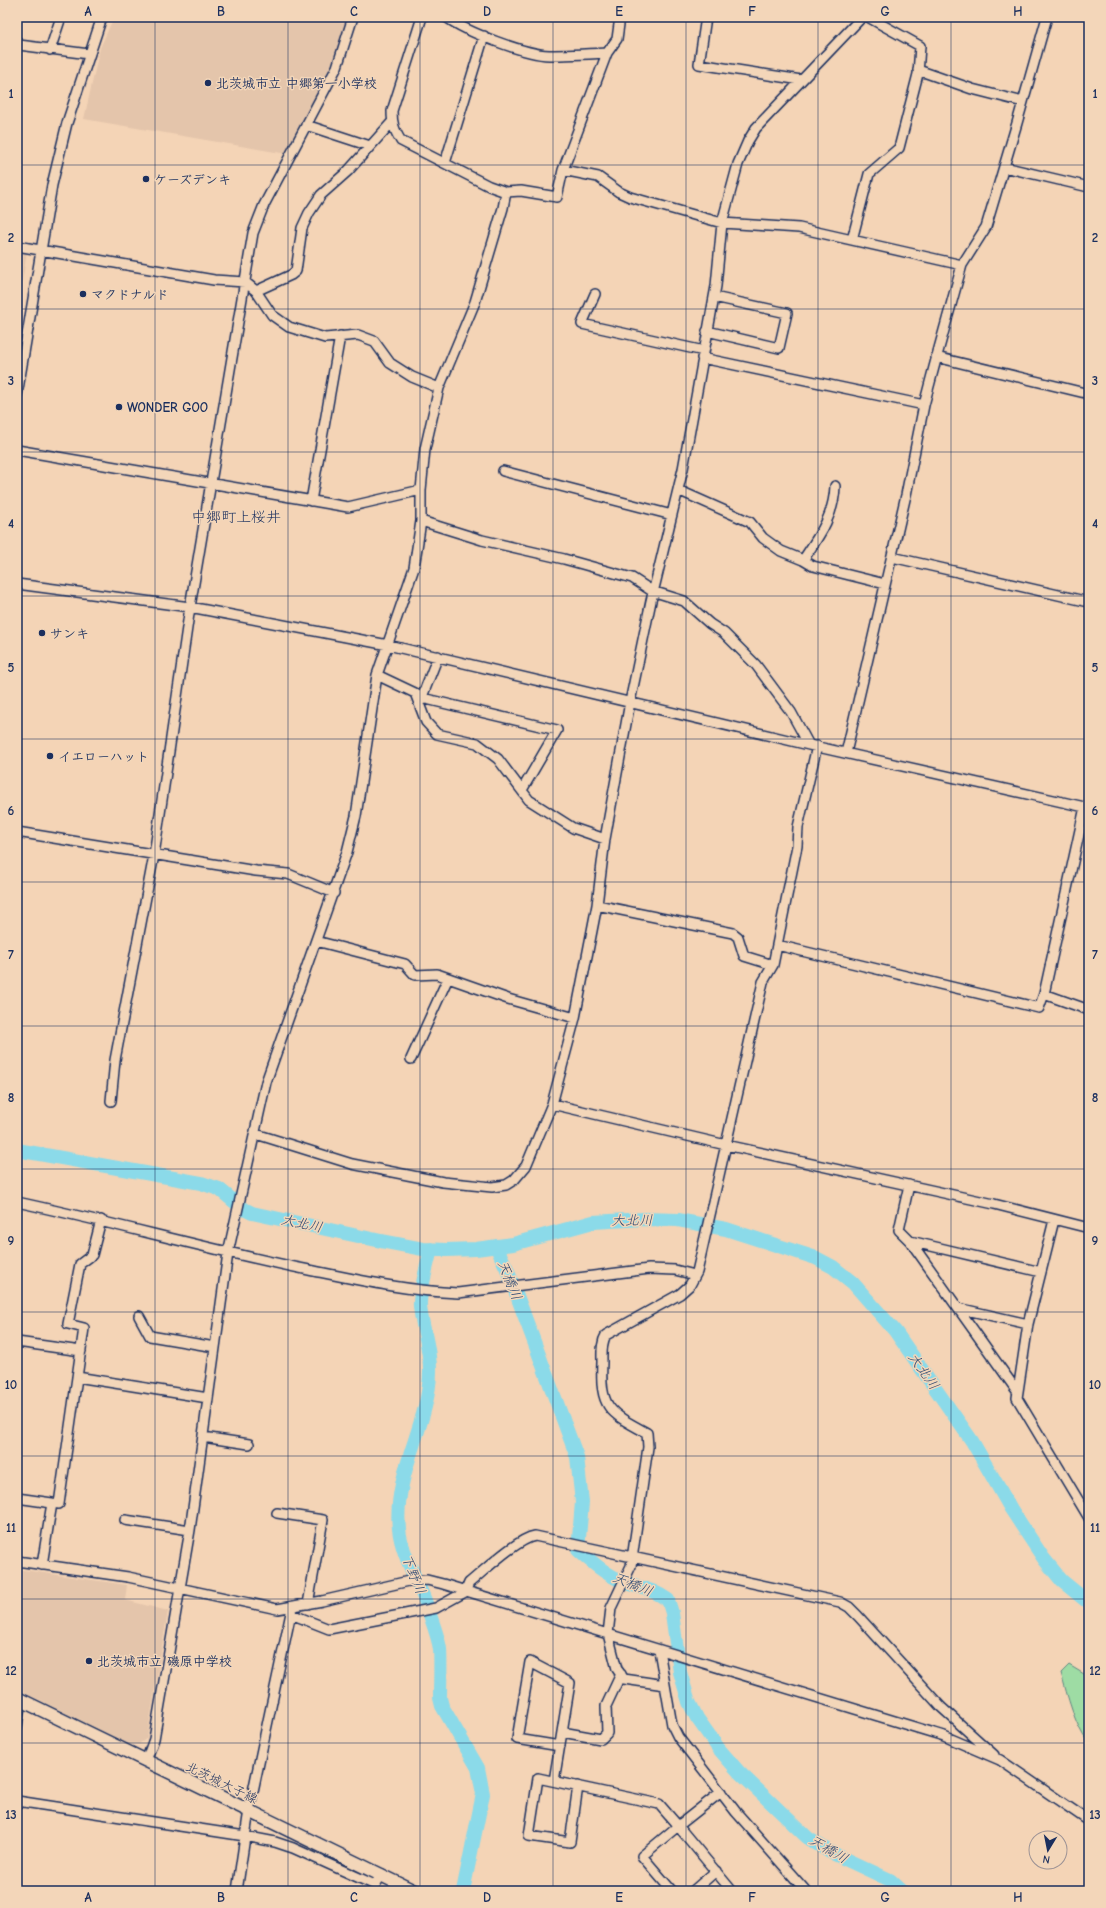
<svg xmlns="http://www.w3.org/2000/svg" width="1106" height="1908" font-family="'Comic Neue','Klee One',sans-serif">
<rect width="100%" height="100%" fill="#f4d4b6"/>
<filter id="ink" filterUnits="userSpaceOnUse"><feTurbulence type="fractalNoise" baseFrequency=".025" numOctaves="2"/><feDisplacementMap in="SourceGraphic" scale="8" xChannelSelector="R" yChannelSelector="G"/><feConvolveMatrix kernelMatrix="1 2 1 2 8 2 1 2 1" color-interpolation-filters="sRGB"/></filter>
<g filter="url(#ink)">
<!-- built -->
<path fill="#e4c5ab" d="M114,17H325L347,24L334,63L287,154L84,119L100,48Z
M17,251L27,252L17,312Z
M17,1569L127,1585L125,1600L168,1611L147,1738L139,1744H129L17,1689Z"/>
<!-- green -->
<path fill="#9edca4" stroke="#5c8681" d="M1069,1665L1089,1677V1744C1074,1724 1068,1697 1061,1673Z"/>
<!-- water -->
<path fill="#8bdae9" stroke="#5e96b1" d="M892,1879L906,1891H899L888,1882Z"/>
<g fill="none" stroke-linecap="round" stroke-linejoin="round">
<!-- river -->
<path stroke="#8bdae9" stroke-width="14" d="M17,1150L201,1183L219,1189L242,1208L252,1213L381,1241L423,1249L446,1250L476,1249L513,1244L593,1222L644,1219L678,1220L726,1229L816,1258L833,1267L853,1283L895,1331L972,1441L1011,1509L1044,1559L1062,1581L1089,1603
M496,1246L507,1269L577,1457L582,1502L578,1550C592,1562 605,1574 622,1581C640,1589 650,1587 668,1600L672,1613L680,1672L689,1702L697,1718L719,1749L739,1772L809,1839L830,1852L890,1880L902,1891
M431,1249C428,1263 419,1293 420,1306C422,1328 431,1350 430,1372C429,1425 393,1473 399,1529C402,1556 418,1580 427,1606C431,1619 438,1635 440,1649C441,1665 440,1682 440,1698L442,1706L478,1768L483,1794L463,1891"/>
<!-- minor casing -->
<g stroke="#1b2f5e" stroke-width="12">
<path id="minor" d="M446,17C466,32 524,54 549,55C568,55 588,54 607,53
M706,17L699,64L801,80
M17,42L19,45L89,54
M50,50L61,17
M918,70L972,89L1023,102
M306,125L370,146
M445,163L484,36
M1004,167L1089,187
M563,170L598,177L619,192L630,197L722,223L799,228L962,265
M506,192L521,191L557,197L563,170L607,53L617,39L620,17
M852,240L869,174L899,148L918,74L920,46L868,17
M17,246L214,280L245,282L256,291L272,315L289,327L325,338L358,335L374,341L390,363L412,377L439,388
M256,291L291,275L296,271L302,228L309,213L321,195L348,171L392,122
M595,294L582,324L704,351
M707,331L779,348L787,313L714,297
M936,357L1089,394
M702,358L924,405
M17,395L52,185L67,123L102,17
M17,450L348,507L421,490
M503,471L672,515
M835,486C834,516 819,536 803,560L813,566L885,584
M678,490L750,522L763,538L781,551L803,560
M311,501L340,336
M421,521L482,540L564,559L632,578L652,591L684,601L710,624L724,633L756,665L791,712L809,745
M892,557L1089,602
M17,584L190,607L388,645L809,745L1089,808
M377,675L415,693L426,722L437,734L477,743L498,759L529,800L573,828L605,839
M422,698L557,730L522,790
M420,702L438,656
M846,753L906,495L924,405L938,352L962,265L986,227L1017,123L1047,17
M17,832L256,871L288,874L334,893
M597,905L733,933L738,937L744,956L773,965
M316,941L405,964L415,975L437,974L508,999L575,1018
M777,945L1039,1008L1044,994L1085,807
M1044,994L1089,1010
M411,1059L448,978
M111,1101L115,1060L154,855L190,607L253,233L264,205L337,67L353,17
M552,1104L726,1145L994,1204L1089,1228
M256,1134L352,1164L443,1182L492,1187L506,1185L514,1180L526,1166L552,1104L575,1018L597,905L605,839L630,702L651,601L683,469L716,286L722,223L738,164L748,141L756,128L862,17
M909,1185L899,1230L910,1241L1017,1391
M17,1202C115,1223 211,1250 309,1270C358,1280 408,1291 458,1293L649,1269L675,1270L695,1275
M1054,1220L1028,1324L1017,1398L1089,1518
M910,1241L1041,1272
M958,1308L1028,1324
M139,1316L150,1336L215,1347
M17,1342L81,1351
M77,1377L208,1398
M203,1437L249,1444
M17,1498L59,1504L84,1328L68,1324L80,1264L92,1255L101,1220
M277,1513L323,1520L308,1604
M125,1520L190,1530
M17,1561L128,1577L277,1609L322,1601L409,1581L427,1580L443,1584L944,1736L1000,1760L1089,1821
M42,1565L52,1503
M291,1614L329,1629L436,1608L465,1592L469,1583C485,1570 517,1539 535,1536L840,1602L849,1607L858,1616L941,1707L994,1755
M659,1650L672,1725L678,1737L736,1812L806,1891
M665,1685L624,1679L617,1669L608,1634L611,1608L631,1566L648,1447L647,1433C608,1412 600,1408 602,1362C602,1353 601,1343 606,1335L680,1294L690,1285L697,1272L763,982L773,965L777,945L797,846L798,827L817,746
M17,1727L21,1699
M562,1732L601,1739L607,1733L606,1706L621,1674
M146,1761L154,1739L190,1530L228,1253L266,1082L347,852L356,816L377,675L414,568L421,521V490L425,449L439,388L475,302L503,208L506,192L489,186L401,141C394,130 392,123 392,111L422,17
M554,1781L570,1683L530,1662L517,1739L560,1746
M578,1786L570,1842L529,1836L538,1778L659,1804L678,1826L642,1856L672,1891
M721,1792L678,1826L732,1891
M17,1801L245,1836L275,1842L293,1848L375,1885L382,1874
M237,1891L249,1810L292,1608
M693,1891L716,1871"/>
</g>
<!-- major casing -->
<g stroke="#1b2f5e" stroke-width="15">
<path id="major" d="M17,1698L414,1891"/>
</g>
<!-- minor -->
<use href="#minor" stroke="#f3d6b9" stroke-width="9"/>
<!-- major -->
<use href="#major" stroke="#f3d6b9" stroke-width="12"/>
</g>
</g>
<!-- grid -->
<path fill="none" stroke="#1b2f5e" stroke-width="1" stroke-opacity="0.55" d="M155,17V1891M288,17V1891M420,17V1891M553,17V1891M686,17V1891M818,17V1891M951,17V1891M17,165H1089M17,309H1089M17,452H1089M17,596H1089M17,739H1089M17,882H1089M17,1026H1089M17,1169H1089M17,1312H1089M17,1456H1089M17,1599H1089M17,1743H1089"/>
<!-- markers -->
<g fill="#1b2f5e" stroke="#f3d6b9" stroke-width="1.5">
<circle cx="208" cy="83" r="4"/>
<circle cx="146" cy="179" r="4"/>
<circle cx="83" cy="294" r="4"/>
<circle cx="119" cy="407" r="4"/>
<circle cx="42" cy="633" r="4"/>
<circle cx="50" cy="756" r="4"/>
<circle cx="89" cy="1661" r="4"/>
</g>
<g text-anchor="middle" stroke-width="3" stroke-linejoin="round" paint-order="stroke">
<!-- poi labels -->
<g font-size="13" font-weight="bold" fill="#1b2f5e" stroke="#f3d6b9" text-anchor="start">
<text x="216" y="88">北茨城市立 中郷第一小学校</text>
<text x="154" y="184">ケーズデンキ</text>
<text x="91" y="299">マクドナルド</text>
<text x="127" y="412">WONDER GOO</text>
<text x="50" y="638">サンキ</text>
<text x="58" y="761">イエローハット</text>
<text x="97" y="1666">北茨城市立 磯原中学校</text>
</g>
<!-- street labels -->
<g font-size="13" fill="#1b2f5e" stroke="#f3d6b9">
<text transform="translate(222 1782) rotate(26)" y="5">北茨城大子線</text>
</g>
<!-- water labels -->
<g font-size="14" font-style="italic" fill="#2c4973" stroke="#f3d6b9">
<text transform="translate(632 1220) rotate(-1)" y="5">大北川</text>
<text transform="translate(302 1223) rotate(12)" y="5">大北川</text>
<text transform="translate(510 1280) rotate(68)" y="5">天橋川</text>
<text transform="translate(924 1371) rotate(55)" y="5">大北川</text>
<text transform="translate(414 1574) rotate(68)" y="5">下野川</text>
<text transform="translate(633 1584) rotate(22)" y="5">天橋川</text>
<text transform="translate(829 1849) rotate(30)" y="5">天橋川</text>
</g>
<!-- quarter labels -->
<g font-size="15" fill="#1b2f5e" stroke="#f3d6b9">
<text x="236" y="522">中郷町上桜井</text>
</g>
</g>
<!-- margin -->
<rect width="1106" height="1908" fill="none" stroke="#f3d6b9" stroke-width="44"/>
<!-- north arrow -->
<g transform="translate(1048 1850) rotate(190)"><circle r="19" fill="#f3d6b9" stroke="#9d9395"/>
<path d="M0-3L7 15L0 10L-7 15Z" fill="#1b2f5e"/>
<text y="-6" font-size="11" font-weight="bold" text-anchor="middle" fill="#1b2f5e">N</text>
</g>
<rect x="22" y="22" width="1062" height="1864" fill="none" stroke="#1b2f5e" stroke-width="1.5"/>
<g font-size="13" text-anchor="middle" font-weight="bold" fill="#1b2f5e">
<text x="88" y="16">A</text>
<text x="221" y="16">B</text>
<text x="354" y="16">C</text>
<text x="487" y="16">D</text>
<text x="619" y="16">E</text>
<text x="752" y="16">F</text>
<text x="885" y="16">G</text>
<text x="1018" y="16">H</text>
<text x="11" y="98">1</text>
<text x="1095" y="98">1</text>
<text x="11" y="242">2</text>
<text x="1095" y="242">2</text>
<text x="11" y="385">3</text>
<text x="1095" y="385">3</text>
<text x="11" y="528">4</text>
<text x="1095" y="528">4</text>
<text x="11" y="672">5</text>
<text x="1095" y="672">5</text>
<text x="11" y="815">6</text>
<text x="1095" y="815">6</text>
<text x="11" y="959">7</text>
<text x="1095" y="959">7</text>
<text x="11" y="1102">8</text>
<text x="1095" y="1102">8</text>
<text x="11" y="1245">9</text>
<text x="1095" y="1245">9</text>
<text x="11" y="1389">10</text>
<text x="1095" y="1389">10</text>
<text x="11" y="1532">11</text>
<text x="1095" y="1532">11</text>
<text x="11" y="1675">12</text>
<text x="1095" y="1675">12</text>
<text x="11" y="1819">13</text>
<text x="1095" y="1819">13</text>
<text x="88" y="1902">A</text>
<text x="221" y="1902">B</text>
<text x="354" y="1902">C</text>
<text x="487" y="1902">D</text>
<text x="619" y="1902">E</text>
<text x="752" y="1902">F</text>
<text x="885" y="1902">G</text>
<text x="1018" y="1902">H</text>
</g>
</svg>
